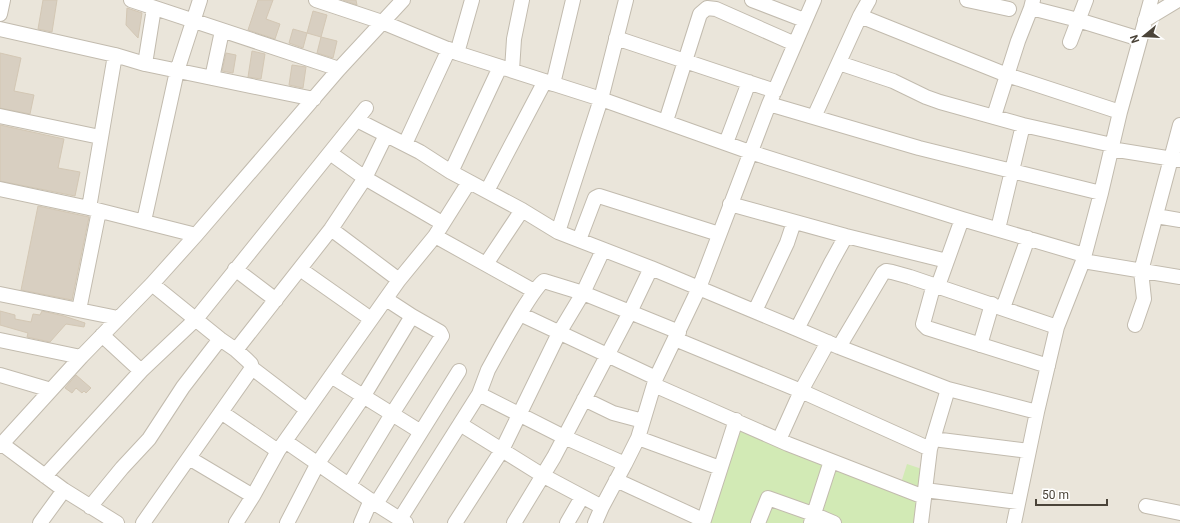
<svg xmlns="http://www.w3.org/2000/svg" width="1180" height="523" font-family="Roboto,sans-serif">
<rect width="100%" height="100%" fill="#f6f3ec"/>
<!-- residential -->
<path fill="#eae5da" d="M0,0H1180V523H0Z"/>
<!-- green -->
<path fill="#d2eab5" d="M736,421L901,483L907,464L925,470L916,523H704Z"/>
<!-- building -->
<path fill="#d8cfc1" stroke="#d3c7b4" d="M43,0H57L52,32L38,29Z
M258,0H273L266,19L280,24L275,39L248,30Z
M343,0H356L357,5Z
M127,8L142,13L138,38L126,25Z
M313,11L327,15L321,37L307,33Z
M293,29L307,33L303,48L289,43Z
M321,37L337,41L333,58L317,53Z
M252,51L265,54L261,79L248,77Z
M0,53L21,58L14,91L34,95L30,114L0,108Z
M226,53L236,55L233,73L222,71Z
M292,65L306,67L303,88L289,85Z
M0,125L64,139L58,168L80,172L75,196L0,181Z
M38,206L89,217L72,300L21,290Z
M0,311L15,315V319L31,322L33,314L40,315L42,311L64,316L85,323L84,327L66,324L50,342L27,337L28,333L0,325Z
M76,375L91,388L86,393L84,391L82,393L76,388L72,393L65,388Z"/>
<g fill="none" stroke-linecap="round" stroke-linejoin="round">
<!-- minor casing -->
<g stroke="#c2bbae" stroke-width="16">
<path id="minor" d="M131,0L339,69
M316,0L382,22L457,53L601,99L750,152L962,219L1084,255
M752,0L804,20
M967,0L1009,9
M1031,8L1078,20L1140,39
M0,14L3,0
M860,16L1007,75L1120,112
M1145,20L1178,0
M0,29L115,55L145,64L314,99
M616,38L775,91
M1070,42L1086,0
M457,53L472,0
M839,63L893,81L926,97L940,102L1023,125L1112,145
M145,64L154,8
M512,70L514,39L522,0
M212,78L222,31
M553,84L573,0
M769,104L919,148L1101,193
M0,116L100,137
M994,116L1018,41L1031,8L1033,0
M814,117L860,16L869,0
M357,120L420,152L451,172L522,210L558,232L651,268L797,329L839,347L948,389L1037,412
M666,121L700,14L707,8L716,9L795,44
M726,143L749,82
M405,144L449,49
M1111,149L1180,160
M330,153L365,178L442,223
M451,172L500,67
M0,189L89,208L196,235
M487,191L545,81
M730,204L846,236L947,261
M89,208L115,55
M1156,216L1180,220
M144,221L177,71L200,0
M331,229L399,280
M998,229L1023,125
M558,232L601,99L626,0
M435,236L534,291
M579,240L595,198L599,196L719,234
M1083,261L1180,277
M486,264L522,210
M235,269L276,300
M300,269L371,319
M152,284L220,339L236,350L247,360L251,364L252,368L307,410
M934,284L923,324L927,328L1048,366
M938,286L962,219
M0,294L118,318
M1003,308L1028,238
M79,310L99,211
M755,311L787,243L794,222
M520,314L656,378
M1135,325L1144,299L1141,271L1180,125
M797,329L831,263L846,236
M102,335L141,371
M675,339L801,391L930,449
M0,340L81,357
M980,345L992,304
M839,347L883,273L886,271L892,272L910,277L1057,327
M236,350L331,229L365,178L386,135
M0,375L51,390
M331,376L421,432
M654,385L788,444L924,497
M479,394L564,437L625,464
M584,399L613,413L643,421
M221,412L278,451
M460,424L542,475L602,507
M638,438L720,468
M933,439L1029,451
M779,440L801,391L828,342
M285,441L376,504L406,523
M2,444L64,490L117,523
M0,446L81,357L152,284L196,235L339,69L403,0
M189,458L253,496
M45,476L141,371L196,319L366,108
M616,480L703,520
M349,485L392,414L442,336L440,332L412,316L386,299
M925,490L1018,502
M376,504L459,371
M1146,506L1180,513
M90,507L122,468L149,439L183,387L220,339
M400,519L479,394C482,386 485,378 488,370C495,357 535,284 544,281L583,293L679,332
M40,523L64,490
M143,523L252,368
M236,523L253,496L278,451L399,280L435,236L469,182
M287,523L318,463L363,397L412,316
M361,523L371,500
M455,523L502,450L559,333L583,293L603,250
M514,523L554,457L630,312L651,268
M567,523L582,497
M595,523L602,507L625,464L638,438L656,378L699,288L769,104L814,0
M703,523L736,420
M758,523L768,498L813,514L834,523
M811,523L831,461
M921,523L930,449L948,389
M1014,523L1037,412L1057,327L1083,261L1101,193L1120,112L1151,0"/>
</g>
<!-- minor -->
<use href="#minor" stroke="#fff" stroke-width="14"/>
</g>
<!-- north arrow -->
<g transform="translate(1144 36) rotate(252)" stroke="#ffffff" stroke-width="3" paint-order="stroke">
<path d="M0-3L7 15L0 10L-7 15Z" fill="#4b4439"/>
<text y="-6" font-size="11" font-weight="bold" text-anchor="middle" fill="#4b4439">N</text>
</g>
<!-- scale -->
<path d="M1036 499v6h71v-6" fill="none" stroke="#4b4439" stroke-width="2"/>
<text x="1042" y="499" font-size="12" fill="#4b4439" stroke="#ffffff" stroke-width="3" paint-order="stroke">50 m</text>
</svg>
